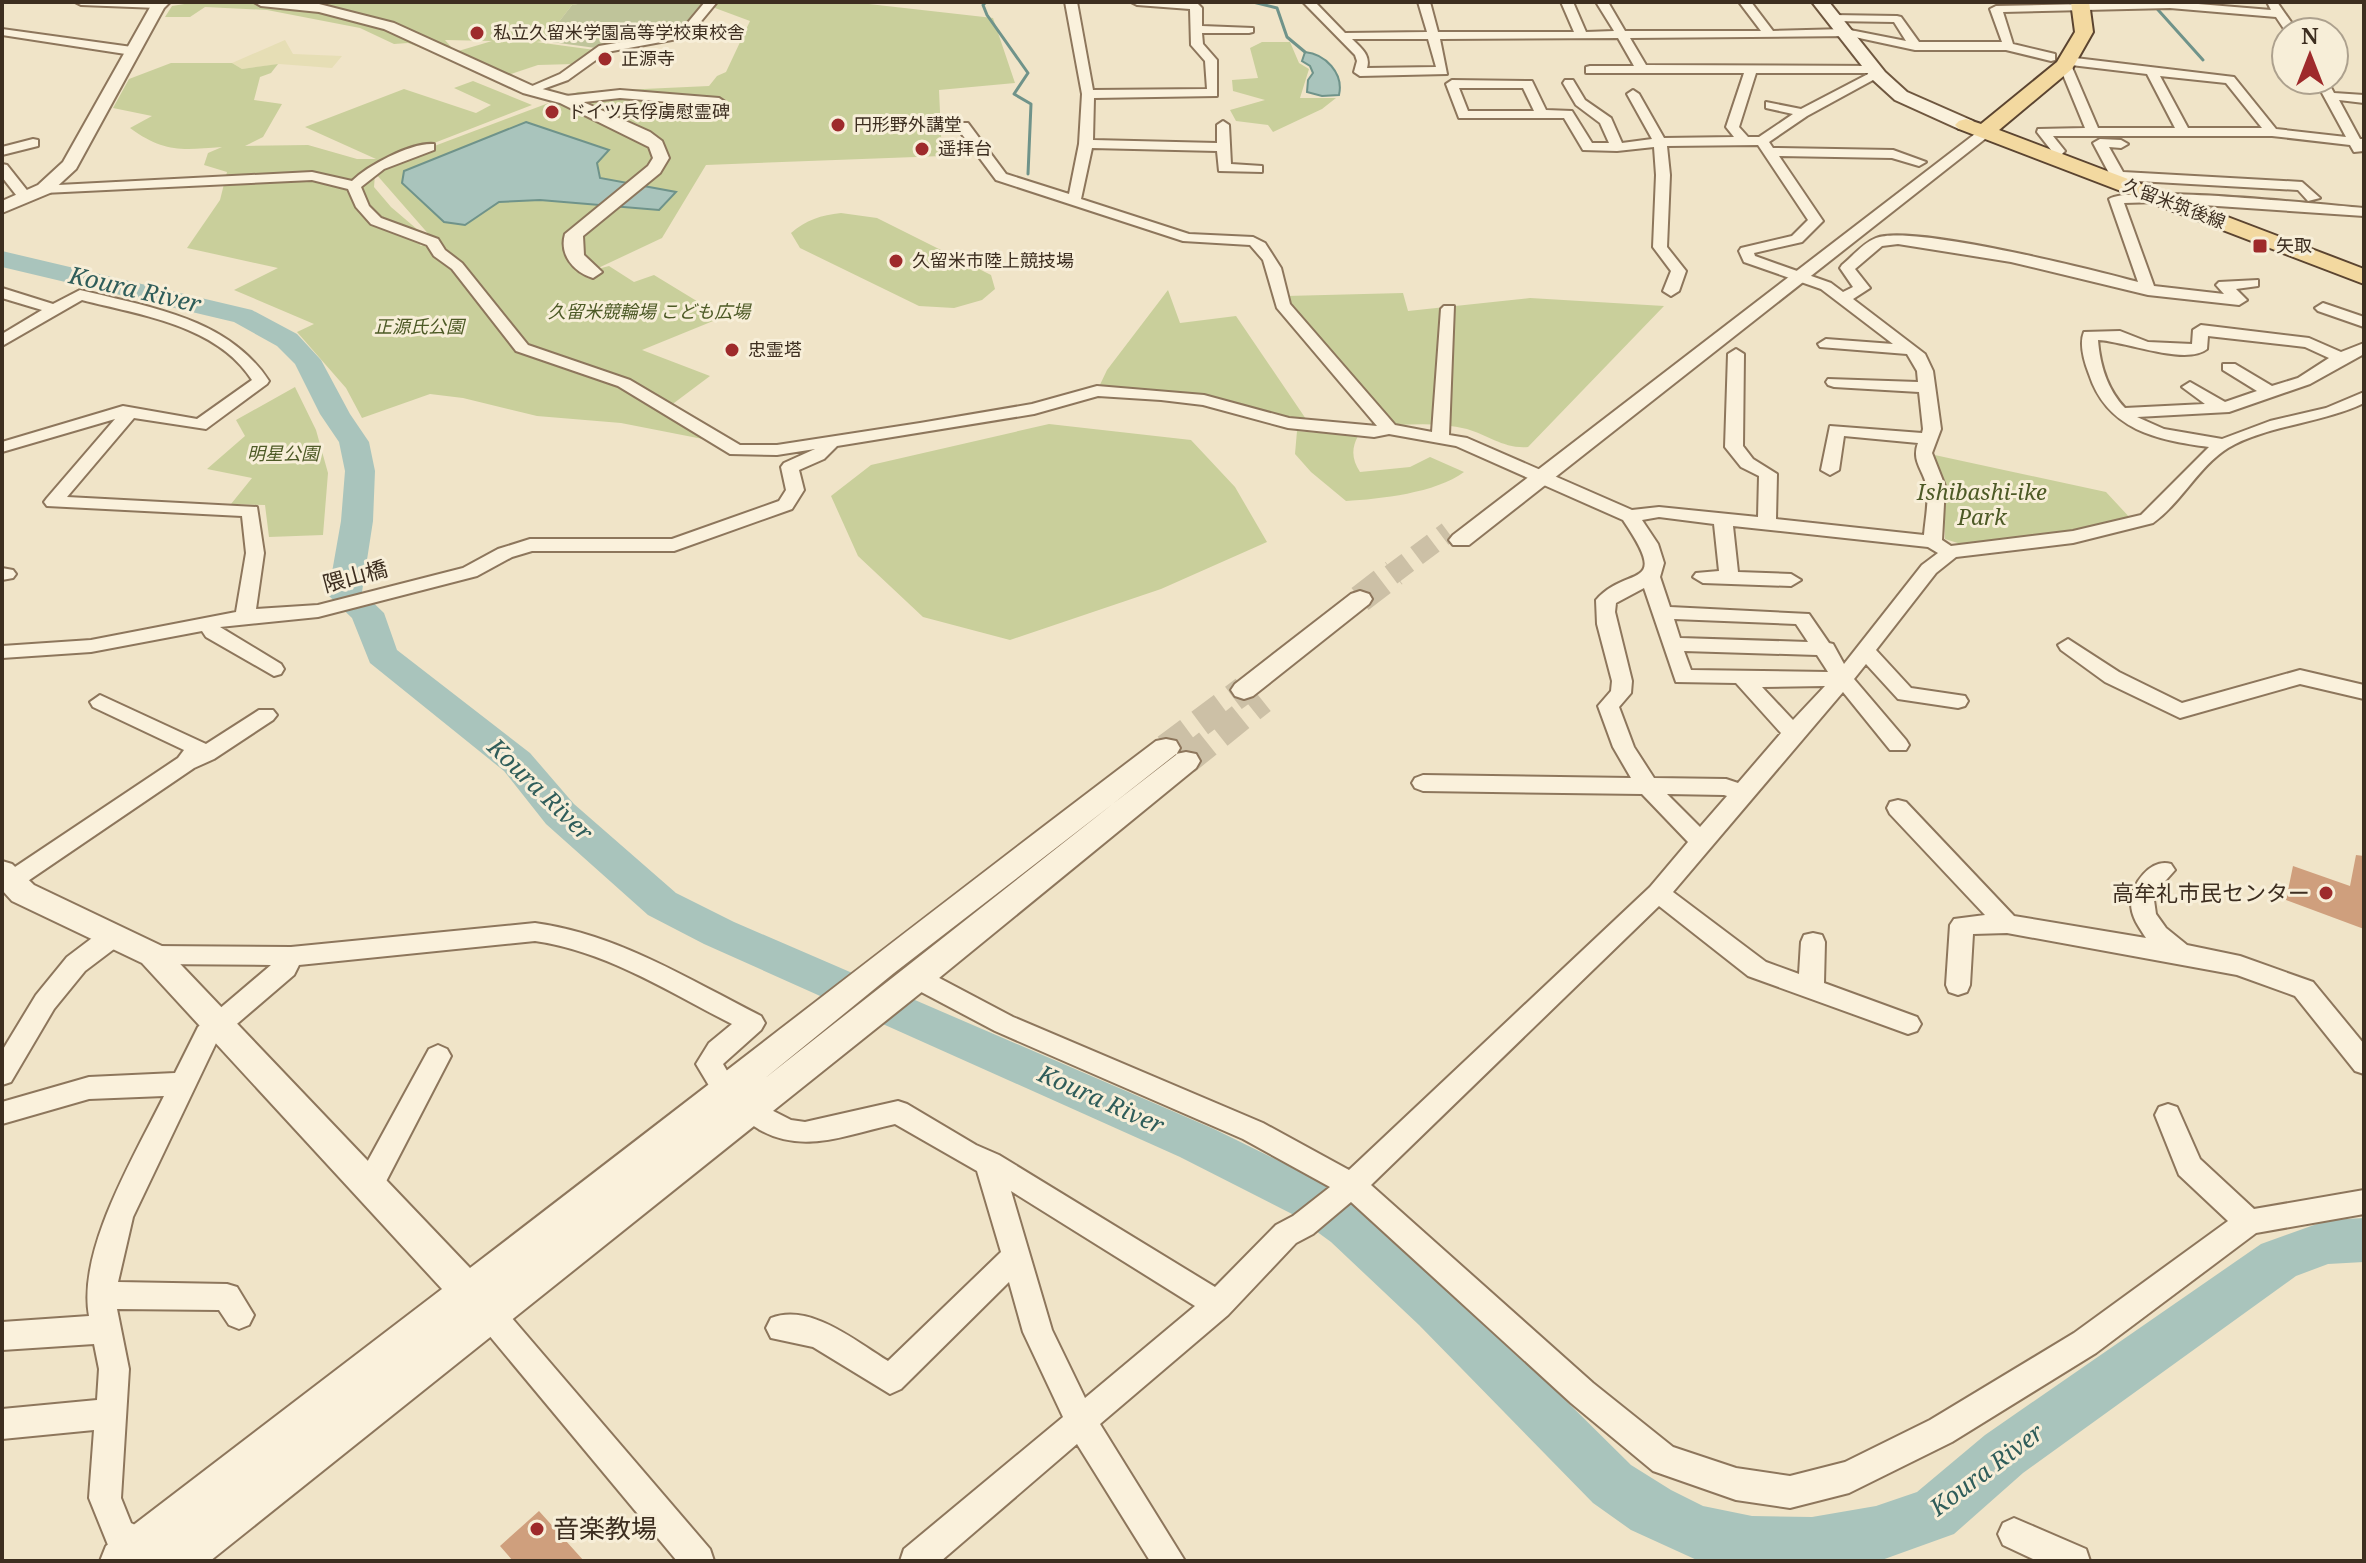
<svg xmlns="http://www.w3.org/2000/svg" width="2366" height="1563" font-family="'Noto Serif','Noto Sans JP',serif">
<rect width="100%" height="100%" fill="#f0e4c8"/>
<!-- farmland -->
<path fill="#e6deb5" d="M285,40L293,54L342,56L332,68L279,64L242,69L232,63Z"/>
<!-- green -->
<path fill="#c9cf9b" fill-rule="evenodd" d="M197,2H589L572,5L544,41L536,42L595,50L574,64L538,65L505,76L455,52L492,41L445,40L452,48L435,53L408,43L394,44L360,28L267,10L205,7L190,17H165L172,6Z
M851,2L993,18L1015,83L939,90L942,156L706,165L662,238L594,270L609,266L634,282L654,275L723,317L642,350L710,376L666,409L718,442L621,423L537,416L463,398L430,394L362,418L346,388L297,332L314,324L234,290L278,268L187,248L220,200L227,172L204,165L208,153L222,147C182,150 164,153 130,128L152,116L113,108L129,79L171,63H232L242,69L278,64L271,73L260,77L254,100L282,104L263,137L245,146L308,145L357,159H376L305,127L404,89L476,113L491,105L454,88L473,81L532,105L375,166L376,168L578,92L709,86L717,76L726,72L750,21L715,8L716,3ZM375,174H376L452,261L433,242L420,246L425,236L391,207L374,187Z
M1262,42H1290L1299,63L1309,69L1300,98H1336L1322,109L1273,132L1268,125L1236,121L1230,110L1265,100L1233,91L1232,80L1258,78L1250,48Z
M841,213L877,218L991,275L995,289L982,300L954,308L919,306L800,248L791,233C806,220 821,215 841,213Z
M1168,290L1180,323L1236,316L1308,422L1204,400L1097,391L1107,370Z
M1403,293L1408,311L1530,298L1664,306L1528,447C1504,449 1488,435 1467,429C1443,423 1420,424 1396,425L1284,308L1286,296Z
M295,387L316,430L328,473L323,535L269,537L265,505L231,504L252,478L207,469L245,436L236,420Z
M1049,424L1191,440L1235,487L1267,542L1161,589L1010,640L923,617L858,556L831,496L871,465Z
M1297,431L1358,436C1351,449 1352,460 1360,472L1410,467L1430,457L1464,472C1436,493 1380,499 1346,501L1311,472L1295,454Z
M1930,454L2106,492L2132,520L2071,534L1964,545L1945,539L1943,488Z"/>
<!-- cemetery -->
<path fill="#bfc49a" d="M589,2H711L684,35L603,49L544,41L572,5Z"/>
<!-- water -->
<path fill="#a9c4bc" stroke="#6f938a" stroke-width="2" d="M1305,52C1325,54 1344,73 1339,95L1322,96L1307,92L1308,80L1313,73L1310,66L1302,61Z
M526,122L609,150L597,163L600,178L676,192L659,210L540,200L499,202L465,225L444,222L402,183L404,171Z"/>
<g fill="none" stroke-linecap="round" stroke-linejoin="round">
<!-- stream -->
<path stroke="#6f938a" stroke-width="3" d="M986,2L983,5L987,15L1028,73L1014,94L1031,104L1028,174
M1253,2L1277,8L1287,37L1305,52
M2151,2L2203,60"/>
<!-- river -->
<path fill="#a9c4bc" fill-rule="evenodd" d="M2,251L252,310L297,334L321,360L350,414L369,442L375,471L373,521L362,592L384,613L397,650L530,753L574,804L676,893L734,922L1214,1129L1328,1185L1365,1212L1455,1291L1631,1465L1671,1490L1703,1506L1752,1516L1812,1517L1876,1506L1917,1492L1985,1435L2261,1244L2328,1220L2364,1218V1262L2328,1264L2296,1276L2023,1473L1954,1534L1879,1561H1699L1631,1530L1593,1503L1419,1325L1331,1242L1294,1215L1180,1157L704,944L648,915L546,824L504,771L370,663L352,618L328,595L341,521L345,471L339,442L320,414L295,364L277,346L234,322L2,267Z"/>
</g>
<!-- building -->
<path fill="#cf9f7d" d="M2356,855L2364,856V929L2286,900L2293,866L2350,886Z
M539,1511L584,1561H513L500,1546Z"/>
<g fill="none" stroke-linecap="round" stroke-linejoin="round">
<!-- tertiary-tunnel-far1 -->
<path stroke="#ccc0a6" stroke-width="21" stroke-dasharray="21 11" stroke-linecap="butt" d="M1391,575L1448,532"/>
<!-- tertiary-tunnel -->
<path stroke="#ccc0a6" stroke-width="28" stroke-dasharray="28 14" stroke-linecap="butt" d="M1360,599L1394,573
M1166,748L1244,690
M1186,761L1262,700"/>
<!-- minor casing -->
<g stroke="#8d765c" stroke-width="4">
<path id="minor" d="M75,2H159L164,5L158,8L81,5Z
M705,2H717L688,37L607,52L568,80L529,94L523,90L560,74L599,46L680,32Z
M1065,2H1077L1093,90L1207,89L1205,61L1191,45L1190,9L1137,5L1131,2H1196L1202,8V26L1253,28V32L1249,33H1202L1203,44L1217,60V96L1094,98L1093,140L1217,143V125L1223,121L1229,125L1231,164L1262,166V172L1219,171L1217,151L1092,148L1081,199L1189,234L1253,237L1265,243L1281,268L1290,304L1395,425L1432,432L1441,309L1444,306H1454L1449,435L1467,438L1632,510L1659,507L1758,517L1759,476L1741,467L1725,447L1728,354L1736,349L1744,354L1743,446L1753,459L1777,474L1776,519L1924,535C1925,521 1929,502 1927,488C1924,470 1911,462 1918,443L1844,436L1839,470L1830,475L1821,470L1830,426L1922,433L1923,429L1919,392L1834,387L1828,385L1826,382L1828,379L1918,382L1917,371L1907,354L1820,347L1818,344L1826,339L1893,344L1821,289L1744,262L1739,251L1741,248L1792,236L1808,220L1758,145L1667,146L1670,175L1667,247L1686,271L1679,291L1671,296L1663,291L1671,271L1653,247L1656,175L1654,147L1617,151L1583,150L1564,118H1459L1446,84L1452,80L1532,81L1546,110L1572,111L1592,143H1609L1600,123L1576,105L1563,83L1565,80H1573L1585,100L1611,118L1622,143L1652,139L1627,94L1633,90L1639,94L1664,138L1734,137L1726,127L1744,73H1586V67L1590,66H1634L1618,38L1440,39L1447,74L1360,76L1354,72L1357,61L1355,55L1303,2H1315L1345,33L1427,32L1418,2H1430L1438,32H1574L1561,2H1573L1586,32L1614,31L1596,2H1608L1625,31H1761L1739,2H1751L1773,31L1845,29L1906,41L1894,22L1833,21L1827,18L1833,15L1897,16L1901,17L1919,42H2002L1990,9L1996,6L2174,2L2271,10L2267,2H2277L2298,32H2286L2276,17L2170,8L2003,12L2013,44L2055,54V60L2051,61L2006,50H1915L1850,36L1630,38L1646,65L1878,66L1880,69L1875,72L1883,73V79L1873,80L1807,116L1769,142L1773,148L1893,150L1926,162L1919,166L1892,158L1779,156L1823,221L1802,242L1754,253L1755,256L1831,283L1843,292L1853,287L1840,268L1842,265C1853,256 1863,243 1876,238C1911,224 2094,270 2138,282L2109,199C2128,184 2327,205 2364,208V216L2158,202L2124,203L2154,286L2224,294L2216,285L2219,282L2258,280V286L2236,289L2247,300L2239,305L2148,295L2011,262L1898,244L1882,246L1855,269L1870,288L1853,299L1925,354L1933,371L1941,429L1932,453L1945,486L1942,540L1951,546L2073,531L2141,515L2209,447C2157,440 2107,430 2089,374C2084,361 2079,344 2084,332L2120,331L2148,342L2192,344L2193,330L2201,325L2309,338L2341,352L2364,343V354L2310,384L2229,412L2137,417L2164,429L2222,439L2270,421L2326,408L2364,392V403C2323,423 2264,426 2228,448C2198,467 2182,502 2153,523L2073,543L1956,557L1936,573L1876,650L1911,688L1965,696L1968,701L1965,706L1958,708L1898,699L1866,664L1854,679L1906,740L1909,745L1906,750H1890L1843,692L1673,892L1766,962L1799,974L1801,942L1804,935L1813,933L1822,935L1825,942L1824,983L1917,1017L1921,1024L1917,1031L1908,1034L1748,976L1659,906L1371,1185L1593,1383L1673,1447L1736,1468L1790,1476L1845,1462L1930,1420L2074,1333L2228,1221L2179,1175L2155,1115L2159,1107L2168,1104L2177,1107L2200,1159L2254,1209L2364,1190V1214L2256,1233L2096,1353L1952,1442L1849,1493L1790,1508L1736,1500L1653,1471L1571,1403L1351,1202L1313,1234L1296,1243L1228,1315L1100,1424L1185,1561H1150L1077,1444L941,1561H900L904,1549L1063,1417L1023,1332L1009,1282L901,1389L890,1394L813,1347L771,1338L766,1328L771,1318C811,1303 855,1341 888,1361L1001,1252L977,1171L895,1124C848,1134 804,1155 760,1130C751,1124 742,1120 737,1110L741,1102L750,1099L791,1120L805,1122L898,1101L907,1104L976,1145L999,1155L1215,1287L1276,1225L1293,1216L1330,1187L1243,1139L995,1031L908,985L905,978L908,971L917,968L926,971L1013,1017L1263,1123L1349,1170L1650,887L1688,842L1642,794L1423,791L1415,788L1412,783L1415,778L1423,775L1631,778L1613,747L1598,706L1611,691L1612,681L1597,624L1596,600C1627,564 1672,592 1623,520L1456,446L1389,434L1374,437L1288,428L1203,405L1161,400L1098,396L1034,414L837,446L824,459L799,470L804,490L792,509L674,551H532L512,557L477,576L318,617L220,627L281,664L284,669L281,674L274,676L206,637L202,631L91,652L2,658V646L91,640L236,612L246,553L242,516L47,506L44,502L47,498L115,419L2,452V442L123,406L197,419L252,380C217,325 140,315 82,300L2,346V334L42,310L2,298V288L53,304L80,290C149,307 228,318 269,381L267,384L206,429L134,418L67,497L257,507L264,553L256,609L318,605L463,568L498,549L530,539H672L779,501L786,490L781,467L784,463L815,449L777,455L730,454L618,386L516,351L452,269L434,256L427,245L371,224L356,207L348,189L312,180L44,193L37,189L39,186L312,172L352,181C368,165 412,142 434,144V150L384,169L361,187L369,206L381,218L438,239L445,250L462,263L528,345L630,380L740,445H777L920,423L1032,404L1097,386L1204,395L1289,418L1377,426L1277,308L1263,260L1250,245L1183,241L996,180L958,129V123H968L1006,174L1069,194L1079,144L1082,94ZM1352,39H1428L1436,67L1367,68C1371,55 1361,48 1352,39ZM1756,73H1870L1801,109L1766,102V108L1793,114L1759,137H1748L1739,127ZM1459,88H1523L1534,111H1468ZM2208,336L2305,347L2329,358L2298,378L2272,386L2235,364H2223V370L2257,391L2225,402L2190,382L2182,387L2205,404L2125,408C2107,389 2100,365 2098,340C2124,341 2186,366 2207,349ZM1659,517L1714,524L1719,571L1696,573L1693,577L1703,583L1791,586L1801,580L1791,574L1738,572L1733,526L1928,547L1938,553L1922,565L1844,664L1833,644L1829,643L1809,614L1670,607L1660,577L1664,563L1658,544L1642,520ZM1644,588L1676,682L1736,683L1781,733L1738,783L1726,779L1654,778L1634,747L1619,707L1631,693L1632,681L1615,612L1616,603ZM1674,619L1796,624L1808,642L1680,638ZM1684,651L1817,655L1828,672L1691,670ZM1825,686L1793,720L1762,687ZM1667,794L1724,795L1727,796L1700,827ZM1011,1191L1195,1306L1085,1398L1052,1330Z
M2,29L132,47L138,51L132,55L2,35Z
M2067,57L2234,77L2276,129L2346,137L2315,80H2327L2334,93L2364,95V103L2339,100L2360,139H2364V151L2354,152L2350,145L2272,136H2053L2065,151L2057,159H2047L2045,156L2051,150L2037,132L2038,129L2085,128L2059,65ZM2071,65L2147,74L2175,128H2098ZM2160,76L2226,83L2262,128H2188Z
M620,90L719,98L725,102L719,106L620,98L566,104L560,100L566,96Z
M33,139L38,140V146L2,155V147Z
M2100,139L2121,140L2128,144L2121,148L2109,147L2123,172L2302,182L2320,198L2308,201L2298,190L2120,180L2106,183L2104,180L2110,175L2093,143Z
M2,164L7,165L30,194V200H20L2,177Z
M2323,303L2364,317V327L2318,311L2315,308Z
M2,568L13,570L16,574L13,578L2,580Z
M2068,639L2119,672L2182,703L2300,670L2364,685V699L2300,684L2180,718L2105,682L2061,650L2058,645Z
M100,695L206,744L259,710H273L277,715L273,720L214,759L194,768L19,887L11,890L3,887V875L178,758L184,750L93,707L90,702Z
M1898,800L1906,802L2014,916L2146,938C2139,927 2131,917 2131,903C2131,884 2151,858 2171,864L2175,870L2159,888L2154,900L2156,914L2166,928L2187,945L2240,956L2313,982L2364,1044V1074L2355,1071L2295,996L2237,975L2007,933L1973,934L1970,985L1967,992L1958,995L1949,992L1946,985L1950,925L1954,919L1985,915L1890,814L1887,808L1890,802Z
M535,923C617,934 688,979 761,1016L765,1023L761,1030L723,1064L739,1091L735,1099L726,1102L717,1099L696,1064L709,1043L732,1024C669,992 606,951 535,941L299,965L294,975L217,1041L133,1217L118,1282L227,1284L237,1287L254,1315L249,1325L239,1329L229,1325L219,1310L117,1309L129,1369L121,1498L131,1523L152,1533L156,1545L152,1557L141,1561L108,1545L89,1498L94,1430L2,1439V1409L97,1400L99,1369L94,1344L2,1350V1322L89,1316C77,1250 135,1155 164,1096L89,1099L2,1124V1102L89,1077L175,1073L198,1027L271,965L153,964L144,962L141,955L144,948L153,946L291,947Z
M113,927L122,929L125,936L122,943L85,971L54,1009L11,1082L2,1085V1051L36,995L67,957L104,929Z
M438,1045L447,1049L451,1056L379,1195L369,1198L359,1195L355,1186L359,1177L429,1049Z
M483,1292L493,1296L710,1549L714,1561H677L473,1316L468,1306L473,1296Z
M2014,1518L2086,1549L2090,1561H2037L2003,1545L1998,1534L2003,1523Z"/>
</g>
<!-- tertiary casing -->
<g stroke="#8d765c" stroke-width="4">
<path id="tertiary" d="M153,2H170L164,8L76,169L50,193L2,213V201L38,185L63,162Z
M254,2L319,4L394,23L535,87L572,97L650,132L662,141L669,158L660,173L583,236L584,255L602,272L593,278C573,272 559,254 565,234L648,166L653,158L649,147L560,103L523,93L384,29L319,12L261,6Z
M1984,127L1992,132L1990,135L1469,545H1453L1449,540L1453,535Z
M1360,591L1369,594L1372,599L1369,604L1253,696L1244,699L1235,696L1231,690L1235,684L1351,594Z
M1166,739L1176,741L1180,748L1176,755L894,973L764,1079L1176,754L1186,752L1196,754L1200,761L1196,768L928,987L210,1561H100L106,1546L442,1289L142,963L12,901L2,890V861L12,864L34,885L164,947L470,1268C699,1093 926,915 1156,741Z"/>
</g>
<!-- secondary casing -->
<g stroke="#6f573f" stroke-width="4">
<path id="secondary" d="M1812,2H1829L1885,72L1907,92L1973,121L1975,125L1973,129H1959L1895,100L1873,80Z"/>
</g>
<!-- primary casing -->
<g stroke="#5b4430" stroke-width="4">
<path id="primary" d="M2071,2H2089L2093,32L2072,69L1999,130L2364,269V284L1959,129L1955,125L1959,121L1966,119L1981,124L2057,62L2075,32Z"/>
</g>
<!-- minor -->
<use href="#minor" fill="#faf1dc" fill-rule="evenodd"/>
<!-- tertiary -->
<use href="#tertiary" fill="#faf1dc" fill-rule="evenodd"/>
<!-- secondary -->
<use href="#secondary" fill="#faf1dc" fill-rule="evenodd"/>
<!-- primary -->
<use href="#primary" fill="#f3d9a0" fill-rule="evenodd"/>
</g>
<!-- markers -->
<g fill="#9e2a2b" stroke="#f7eed8" stroke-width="3">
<circle cx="477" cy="33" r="8"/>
<circle cx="605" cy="59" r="8"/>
<circle cx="552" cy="112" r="8"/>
<circle cx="838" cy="125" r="8"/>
<circle cx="922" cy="149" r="8"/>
<rect x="2252" y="238" width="16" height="16" rx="4"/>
<circle cx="896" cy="261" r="8"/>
<circle cx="732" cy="350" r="8"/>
<circle cx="2326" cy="893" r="8"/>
<circle cx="537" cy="1529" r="8"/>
</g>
<g text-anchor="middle" stroke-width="6" stroke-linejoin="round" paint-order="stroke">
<!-- far-poi labels -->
<g font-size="18" fill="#3d2e20" stroke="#f7eed8" text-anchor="start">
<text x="493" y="39">私立久留米学園高等学校東校舎</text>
<text x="621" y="65">正源寺</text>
<text x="568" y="118">ドイツ兵俘虜慰霊碑</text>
<text x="854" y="131">円形野外講堂</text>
<text x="938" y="155">遥拝台</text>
<text x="2276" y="252">矢取</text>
<text x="912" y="267">久留米市陸上競技場</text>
<text x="748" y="356">忠霊塔</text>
</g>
<!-- far-street labels -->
<g font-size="18" fill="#3d2e20" stroke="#f7eed8">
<text transform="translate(2174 204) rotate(21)" y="6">久留米筑後線</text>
</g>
<!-- far-park labels -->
<g font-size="18" font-style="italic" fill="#4d5a26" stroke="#f7eed8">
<text x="649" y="318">久留米競輪場 こども広場</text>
<text x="419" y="333">正源氏公園</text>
<text x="283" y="460">明星公園</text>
</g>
<!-- park labels -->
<g font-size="22" font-style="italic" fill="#4d5a26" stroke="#f7eed8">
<text x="1982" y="500">Ishibashi-ike<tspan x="1982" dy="25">Park</tspan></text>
</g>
<!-- street labels -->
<g font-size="22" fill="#3d2e20" stroke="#f7eed8">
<text transform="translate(355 576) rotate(-15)" y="8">隈山橋</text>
</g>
<!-- poi labels -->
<g font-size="22" fill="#3d2e20" stroke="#f7eed8" text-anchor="end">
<text x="2310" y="901">高牟礼市民センター</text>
</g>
<!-- water labels -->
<g font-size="24" font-style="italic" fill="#2f5d5a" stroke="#f7eed8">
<text transform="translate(135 290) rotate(13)" y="8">Koura River</text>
<text transform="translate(540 790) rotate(44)" y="8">Koura River</text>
<text transform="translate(1101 1100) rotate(24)" y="8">Koura River</text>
<text transform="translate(1987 1470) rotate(-37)" y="8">Koura River</text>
</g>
<!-- near-poi labels -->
<g font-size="26" fill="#3d2e20" stroke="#f7eed8" text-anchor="start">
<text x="553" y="1538">音楽教場</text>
</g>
</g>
<!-- border -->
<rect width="2366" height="1563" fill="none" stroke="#3d2e20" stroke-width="8"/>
<!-- north arrow -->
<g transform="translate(2310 56)"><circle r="38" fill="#f7eed8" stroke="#ada18e" stroke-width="2"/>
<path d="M0-6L14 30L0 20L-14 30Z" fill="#9e2a2b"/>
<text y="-12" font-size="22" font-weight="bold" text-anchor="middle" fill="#3d2e20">N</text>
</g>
</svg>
